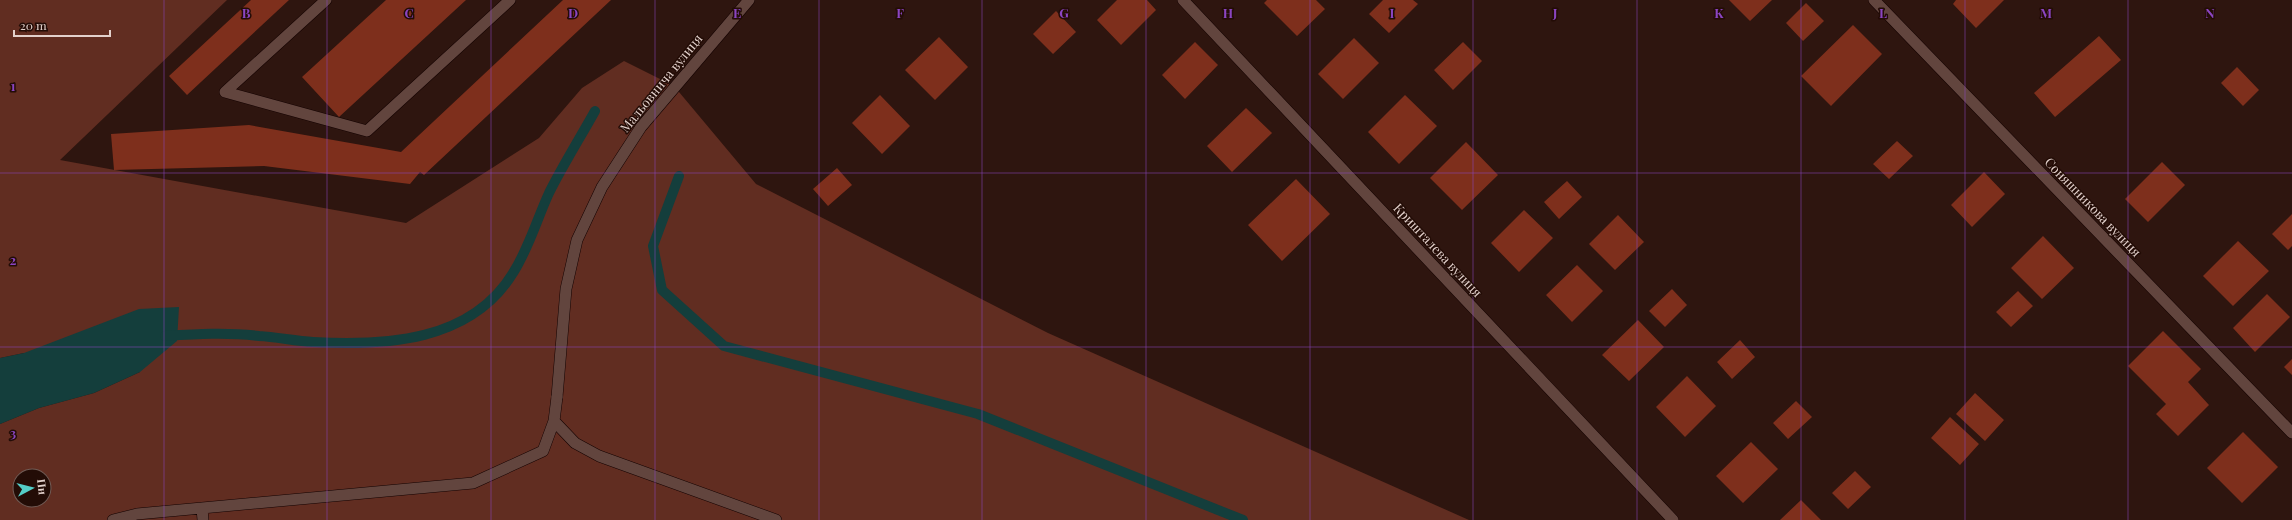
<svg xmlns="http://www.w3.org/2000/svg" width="2292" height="520" font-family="'Playfair Display',serif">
<rect width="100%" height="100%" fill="#2e150f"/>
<!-- green -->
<path fill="#612d21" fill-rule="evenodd" d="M0,0H227L60,160L406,223L539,138L582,88L624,61L674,86L756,184L1048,333L1469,520H0V424L39,408L94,393L140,372L24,353L0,358ZM20,476H44V500H20Z"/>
<!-- water -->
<path fill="#143e3c" d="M179,307L177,341L140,372L94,393L39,408L0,424V358L24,353L139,309Z"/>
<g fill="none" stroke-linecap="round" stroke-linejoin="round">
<!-- stream -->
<path stroke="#143e3c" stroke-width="10" d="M679,176L653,246L662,290L724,346L978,414L1243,520
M165,336C196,334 227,332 259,336C277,337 295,341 313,342C385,346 471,342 513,273C529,248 537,219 549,193C563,165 580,138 595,111"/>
</g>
<!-- building -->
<path fill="#7e2f1c" d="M251,0H289L187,95L169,76Z
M386,0H466L339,117L302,77Z
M563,0H611L424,175L420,172L410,184L264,166L114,170L111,134L249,125L401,152Z
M1117,0H1147L1156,10L1121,45L1097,20Z
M1267,0H1316L1325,9L1297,36L1264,3Z
M1383,0H1413L1418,4L1389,33L1369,14Z
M1729,0H1772L1750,21Z
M1956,0H2004L1976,28L1953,4Z
M1806,3L1824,21L1803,41L1786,23Z
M1056,11L1076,32L1053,54L1033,34Z
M1853,25L1882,54L1831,106L1801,76Z
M2099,36L2121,60L2055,117L2034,93Z
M939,37L968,67L935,100L905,70Z
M1354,38L1379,63L1343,99L1318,74Z
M1195,42L1218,65L1185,99L1162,75Z
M1463,42L1482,61L1453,90L1434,70Z
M2237,67L2259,90L2243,106L2221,83Z
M880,95L910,126L882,154L852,123Z
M1405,95L1437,126L1399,164L1368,132Z
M1246,108L1272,133L1232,172L1207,146Z
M1897,141L1913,156L1889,179L1873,164Z
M1466,142L1498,175L1462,210L1430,178Z
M2162,162L2185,185L2148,222L2125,199Z
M837,168L852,185L828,206L813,189Z
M1984,172L2005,194L1972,227L1951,205Z
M1296,179L1330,214L1282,261L1248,225Z
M1567,181L1582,197L1559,219L1544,202Z
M1524,210L1553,238L1519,272L1491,243Z
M2292,214V246L2288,250L2272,234Z
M1618,215L1644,242L1615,270L1589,244Z
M2043,236L2074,268L2042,299L2011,268Z
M2238,241L2269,271L2233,306L2203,276Z
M1577,265L1603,291L1572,322L1546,295Z
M1672,289L1687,305L1665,327L1649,311Z
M2018,291L2033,306L2011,327L1996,312Z
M2267,294L2290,317L2255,352L2233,328Z
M1638,320L1664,347L1629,381L1602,355Z
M2163,331L2201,369L2188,382L2209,405L2178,436L2156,414L2166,404L2128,366Z
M1740,340L1755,357L1732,379L1717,362Z
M2292,359V375L2284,367Z
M1687,376L1716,406L1685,437L1656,407Z
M1975,393L2004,420L1985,441L1956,414Z
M1796,401L1812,417L1788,439L1773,423Z
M1950,417L1979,444L1960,465L1931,438Z
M2243,432L2278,467L2242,503L2207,468Z
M1751,442L1778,469L1743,503L1716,476Z
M1855,471L1871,487L1848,509L1832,493Z
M1801,500L1821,520H1780Z"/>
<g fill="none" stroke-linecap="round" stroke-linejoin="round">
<!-- service casing -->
<g stroke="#140200" stroke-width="12">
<path id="service" d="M326,0L225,92L367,131L510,0
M554,421L575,443L599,456L776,520
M202,508L203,520
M113,520L137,514L473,483L543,451L554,421L557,397"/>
</g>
<!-- minor casing -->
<g stroke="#140200" stroke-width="12">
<path id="minor" d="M1183,0L1673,520
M1874,0L2292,433
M557,397L566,289L577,240L602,187L641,127L749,0"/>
</g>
<!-- service -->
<use href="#service" stroke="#62453e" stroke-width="11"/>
<!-- minor -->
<use href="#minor" stroke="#62453e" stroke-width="11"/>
</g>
<!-- grid -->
<path fill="none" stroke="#8b45c1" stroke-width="1" stroke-opacity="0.55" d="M164,0V520M327,0V520M491,0V520M655,0V520M819,0V520M982,0V520M1146,0V520M1310,0V520M1473,0V520M1637,0V520M1801,0V520M1965,0V520M2128,0V520M0,173H2292M0,347H2292"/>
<g text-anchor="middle" stroke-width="3" stroke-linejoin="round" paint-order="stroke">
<!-- street labels -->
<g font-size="13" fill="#e3d1cc" stroke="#230c06">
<text transform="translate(661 83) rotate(-51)" y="5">Мальовнича вулиця</text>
<text transform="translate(2093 207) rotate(46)" y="5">Соняшникова вулиця</text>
<text transform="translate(1438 250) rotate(47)" y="5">Кришталева вулиця</text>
</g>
</g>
<g font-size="13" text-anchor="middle" font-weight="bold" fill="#8b45c1" stroke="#230c06" stroke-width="3" stroke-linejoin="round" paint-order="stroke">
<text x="246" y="18">B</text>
<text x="409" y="18">C</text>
<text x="573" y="18">D</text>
<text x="737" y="18">E</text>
<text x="900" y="18">F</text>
<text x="1064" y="18">G</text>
<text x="1228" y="18">H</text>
<text x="1392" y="18">I</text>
<text x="1555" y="18">J</text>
<text x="1719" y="18">K</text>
<text x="1883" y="18">L</text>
<text x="2046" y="18">M</text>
<text x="2210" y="18">N</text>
<text x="13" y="91">1</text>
<text x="13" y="265">2</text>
<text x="13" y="438">3</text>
</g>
<!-- north arrow -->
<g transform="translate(32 488) rotate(83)"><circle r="19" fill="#230c06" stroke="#705b55"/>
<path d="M0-3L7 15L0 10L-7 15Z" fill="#54cdc7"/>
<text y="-6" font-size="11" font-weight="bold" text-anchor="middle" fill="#e3d1cc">Пн</text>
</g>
<!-- scale -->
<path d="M14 30v6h96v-6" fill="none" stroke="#e3d1cc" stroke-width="2"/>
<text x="20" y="30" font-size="12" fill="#e3d1cc" stroke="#230c06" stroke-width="3" paint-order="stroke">20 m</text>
</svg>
